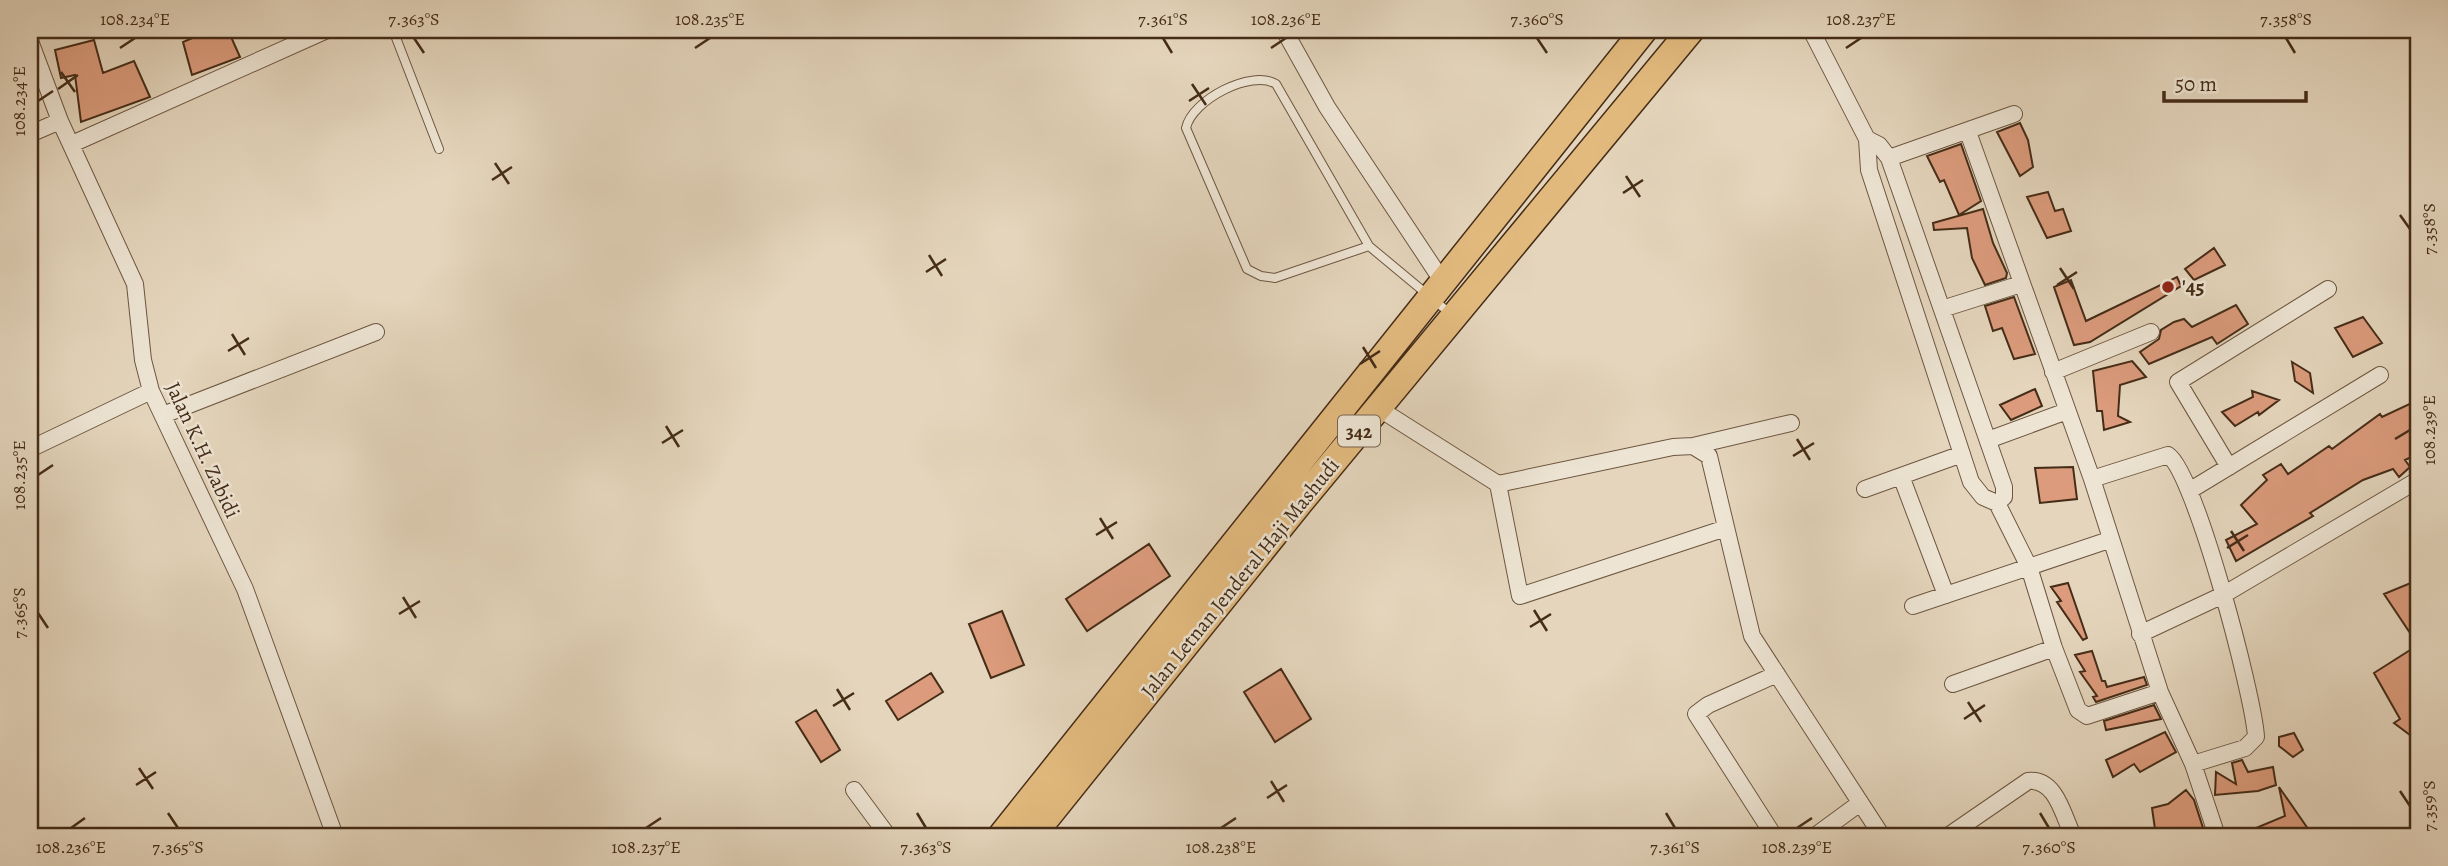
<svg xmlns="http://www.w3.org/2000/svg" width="2448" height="866" font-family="Alegreya,serif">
<rect width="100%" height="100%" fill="#e4d5bc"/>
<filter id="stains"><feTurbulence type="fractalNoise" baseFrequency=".00286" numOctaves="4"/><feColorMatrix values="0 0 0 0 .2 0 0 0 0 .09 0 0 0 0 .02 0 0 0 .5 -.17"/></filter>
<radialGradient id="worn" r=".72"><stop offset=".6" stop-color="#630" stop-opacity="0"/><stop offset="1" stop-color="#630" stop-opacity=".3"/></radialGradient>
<!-- building -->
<path fill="#db9b7c" stroke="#452c17" stroke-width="2" d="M211,30H228L240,57L192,75L183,42Z
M94,40L103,73L134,61L150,97L81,122L75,75L61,78L55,50Z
M2020,123L2028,140L2033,167L2020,176L1997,132Z
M1961,144L1981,201L1959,215L1944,180L1940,182L1927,156Z
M2048,192L2055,211L2063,209L2071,231L2047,238L2027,197Z
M1983,209L1993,243L2007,273L2006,278L1985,285L1972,258L1967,228L1934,230L1933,223Z
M2214,248L2225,265L2194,280L2185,269Z
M2177,277L2181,286L2090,342L2074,345L2054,287L2071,280L2086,321Z
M2014,297L2035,354L2014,359L2002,328L1993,331L1985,306Z
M2236,305L2248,324L2217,344L2212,337L2149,364L2140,352L2159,339L2161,330L2174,322L2184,319L2192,327Z
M2363,317L2382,343L2353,357L2335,328Z
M2132,361L2146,377L2120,385L2118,416L2130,422L2104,430L2102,411H2097L2093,371Z
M2292,362L2310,373L2313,393L2295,381Z
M2035,389L2042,406L2011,420L2000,405Z
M2252,391L2279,400L2259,415L2258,412L2235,426L2222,412L2253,397Z
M2418,400V454L2405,460L2410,467L2399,477L2393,469L2363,480L2310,513L2313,516L2236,561L2226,540L2257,524L2241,505L2267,480L2263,475L2281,464L2288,474L2329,446L2332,449L2380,414L2382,417Z
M2073,467L2077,499L2040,503L2035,468Z
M1149,544L1170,576L1087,631L1066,599Z
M2418,580V741L2394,723L2400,719L2374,673L2418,645L2384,594Z
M2068,583L2087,638L2083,640L2057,602L2061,601L2051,587Z
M1002,611L1024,665L991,678L969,624Z
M2092,651L2102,681H2105L2107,687L2144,677L2147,685L2096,702L2093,697L2097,696L2080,672L2085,671L2075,655Z
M1281,669L1311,719L1275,742L1244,692Z
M931,673L943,692L898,720L886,701Z
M2154,705L2161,719L2106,730L2104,721Z
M816,710L840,750L821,762L796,722Z
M2165,732L2176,752L2140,772L2134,764L2113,777L2106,760Z
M2294,733L2303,750L2293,757L2279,746V737Z
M2242,760L2248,772L2273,767L2276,785L2258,791L2215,795L2216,772L2236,784L2232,763Z
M2279,787L2313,836L2294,834L2237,836L2285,816Z
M2186,790L2194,800L2205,834L2156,836L2152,808L2168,804Z"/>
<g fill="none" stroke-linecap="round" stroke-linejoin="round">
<!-- service casing -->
<g stroke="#6d5640" stroke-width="10">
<path id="service" d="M393,30L439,149
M1369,246L1275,278L1261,276L1247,269L1186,128C1192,100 1251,69 1276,84L1369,246L1452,315"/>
</g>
<!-- minor casing -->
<g stroke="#6d5640" stroke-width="18">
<path id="minor" d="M1284,30L1327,107L1443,282
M1811,30L1867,139L1869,170L1971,482L1983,497L1997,503L2029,567L2054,648L2078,710L2087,716L2160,692
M30,41L60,121L135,284L143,360L151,391L245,589L335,836
M1968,132L2092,479L2160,692L2193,764L2217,836
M30,134L60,121
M1867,139L1879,145L1889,158L2004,487V497L1997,503
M72,144L327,30
M1889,158L2014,114
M1942,309L2021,284
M2053,372L2151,332
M1378,408L1498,484L1673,447L1693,446L1709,456L1752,636L1882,836
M163,415L376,332
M1988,440L2067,411
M1693,446L1791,423
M30,449L151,391
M2229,467L2178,382L2328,289
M1901,476L1946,595
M2092,479L2168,455C2195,472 2254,697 2256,737L2245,748L2193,764
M1498,484L1520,596L1726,528
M1865,489L1962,454
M2189,491L2380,375
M1913,606L2109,540
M2140,634L2223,595L2418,480
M1953,684L2054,648
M854,790L888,836
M1774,836L1696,714L1708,705L1777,674
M1815,836L1860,803
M1948,836L2028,781C2056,778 2063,815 2073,836"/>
</g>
<!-- primary casing -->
<g stroke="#452c17" stroke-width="29">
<path id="primary" d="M1001,836L1644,30
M1032,836L1301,501L1691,30"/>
</g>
<!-- service -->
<use href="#service" stroke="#ede4d3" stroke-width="8"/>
<!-- minor -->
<use href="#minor" stroke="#ede4d3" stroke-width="16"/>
<!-- primary -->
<use href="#primary" stroke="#e2ba7e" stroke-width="26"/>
</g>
<!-- ticks -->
<path fill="none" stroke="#452c17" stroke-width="2.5" d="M414,38L424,53M1163,38L1172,53M1537,38L1547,53M2286,38L2295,53M120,48L135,38M695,48L710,38M1271,48L1286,38M1846,48L1861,38M61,72L75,92M1192,84L1206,105M58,89L78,75M38,101L53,91M1189,101L1209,88M495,163L509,184M1626,176L1640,197M492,180L512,167M1623,193L1643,180M2400,215L2410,229M929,255L942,276M2060,268L2074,289M926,272L946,259M2057,285L2077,272M232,334L245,355M1363,347L1376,368M228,351L249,338M1360,364L1380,351M666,426L679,447M1797,439L1810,460M2395,439L2410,430M662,443L683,430M1793,456L1814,443M38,475L53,465M1100,518L1113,539M2231,531L2244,551M1096,535L1117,522M2227,548L2248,535M403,597L416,618M1534,610L1547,631M38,613L48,628M399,614L420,601M1530,627L1551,614M837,689L850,710M1968,702L1981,722M833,706L854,693M1964,719L1985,705M139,768L153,789M1271,781L1284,802M136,785L156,772M2400,791L2410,806M1267,798L1287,785M168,813L178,828M917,813L926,828M1666,813L1675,828M2040,813L2049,828M71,828L85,818M646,828L661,818M1221,828L1236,818M1797,828L1812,818"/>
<!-- markers -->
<circle fill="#8f2418" stroke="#ede4d3" stroke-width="2.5" cx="2168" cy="287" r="7"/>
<g text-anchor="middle" stroke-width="5" stroke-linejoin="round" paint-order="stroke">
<!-- shield labels -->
<rect fill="#ede4d3" stroke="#77634f" stroke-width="2" x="1338" y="415.5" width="42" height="31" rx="5"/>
<g font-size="19" font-weight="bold" fill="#452c17">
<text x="1359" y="438">342</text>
</g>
<!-- poi labels -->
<g font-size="21" font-weight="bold" fill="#452c17" stroke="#ede4d3" text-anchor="start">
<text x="2182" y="294">'45</text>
</g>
<!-- street labels -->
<g font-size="21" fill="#452c17" stroke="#ede4d3">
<text transform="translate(203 450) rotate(65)" y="7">Jalan K.H. Zabidi</text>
<text transform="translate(1240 578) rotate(-51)" y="7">Jalan Letnan Jenderal Haji Mashudi</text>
</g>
</g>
<!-- margin -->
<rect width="2448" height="866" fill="none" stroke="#e4d5bc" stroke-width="77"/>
<!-- scale -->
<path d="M2164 91v10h142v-10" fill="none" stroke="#452c17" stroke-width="3.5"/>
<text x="2175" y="91" font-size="21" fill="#452c17" stroke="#ede4d3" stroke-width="5" paint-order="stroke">50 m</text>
<rect x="38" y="38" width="2372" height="790" fill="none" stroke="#452c17" stroke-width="2.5"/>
<g font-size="18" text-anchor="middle" fill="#452c17">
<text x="135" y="25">108.234°E</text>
<text x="414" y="25">7.363°S</text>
<text x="710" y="25">108.235°E</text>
<text x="1163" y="25">7.361°S</text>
<text x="1286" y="25">108.236°E</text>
<text x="1537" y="25">7.360°S</text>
<text x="1861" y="25">108.237°E</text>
<text x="2286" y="25">7.358°S</text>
<text transform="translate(19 101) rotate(-90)" y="6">108.234°E</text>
<text transform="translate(2429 229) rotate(-90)" y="6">7.358°S</text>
<text transform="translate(2429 430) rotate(-90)" y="6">108.239°E</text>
<text transform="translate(19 475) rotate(-90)" y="6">108.235°E</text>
<text transform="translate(19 613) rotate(-90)" y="6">7.365°S</text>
<text transform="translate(2429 806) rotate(-90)" y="6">7.359°S</text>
<text x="71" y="853">108.236°E</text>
<text x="178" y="853">7.365°S</text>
<text x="646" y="853">108.237°E</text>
<text x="926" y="853">7.363°S</text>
<text x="1221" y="853">108.238°E</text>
<text x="1675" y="853">7.361°S</text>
<text x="1797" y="853">108.239°E</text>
<text x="2049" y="853">7.360°S</text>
</g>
<rect width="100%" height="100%" filter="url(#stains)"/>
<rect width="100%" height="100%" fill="url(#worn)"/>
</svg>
